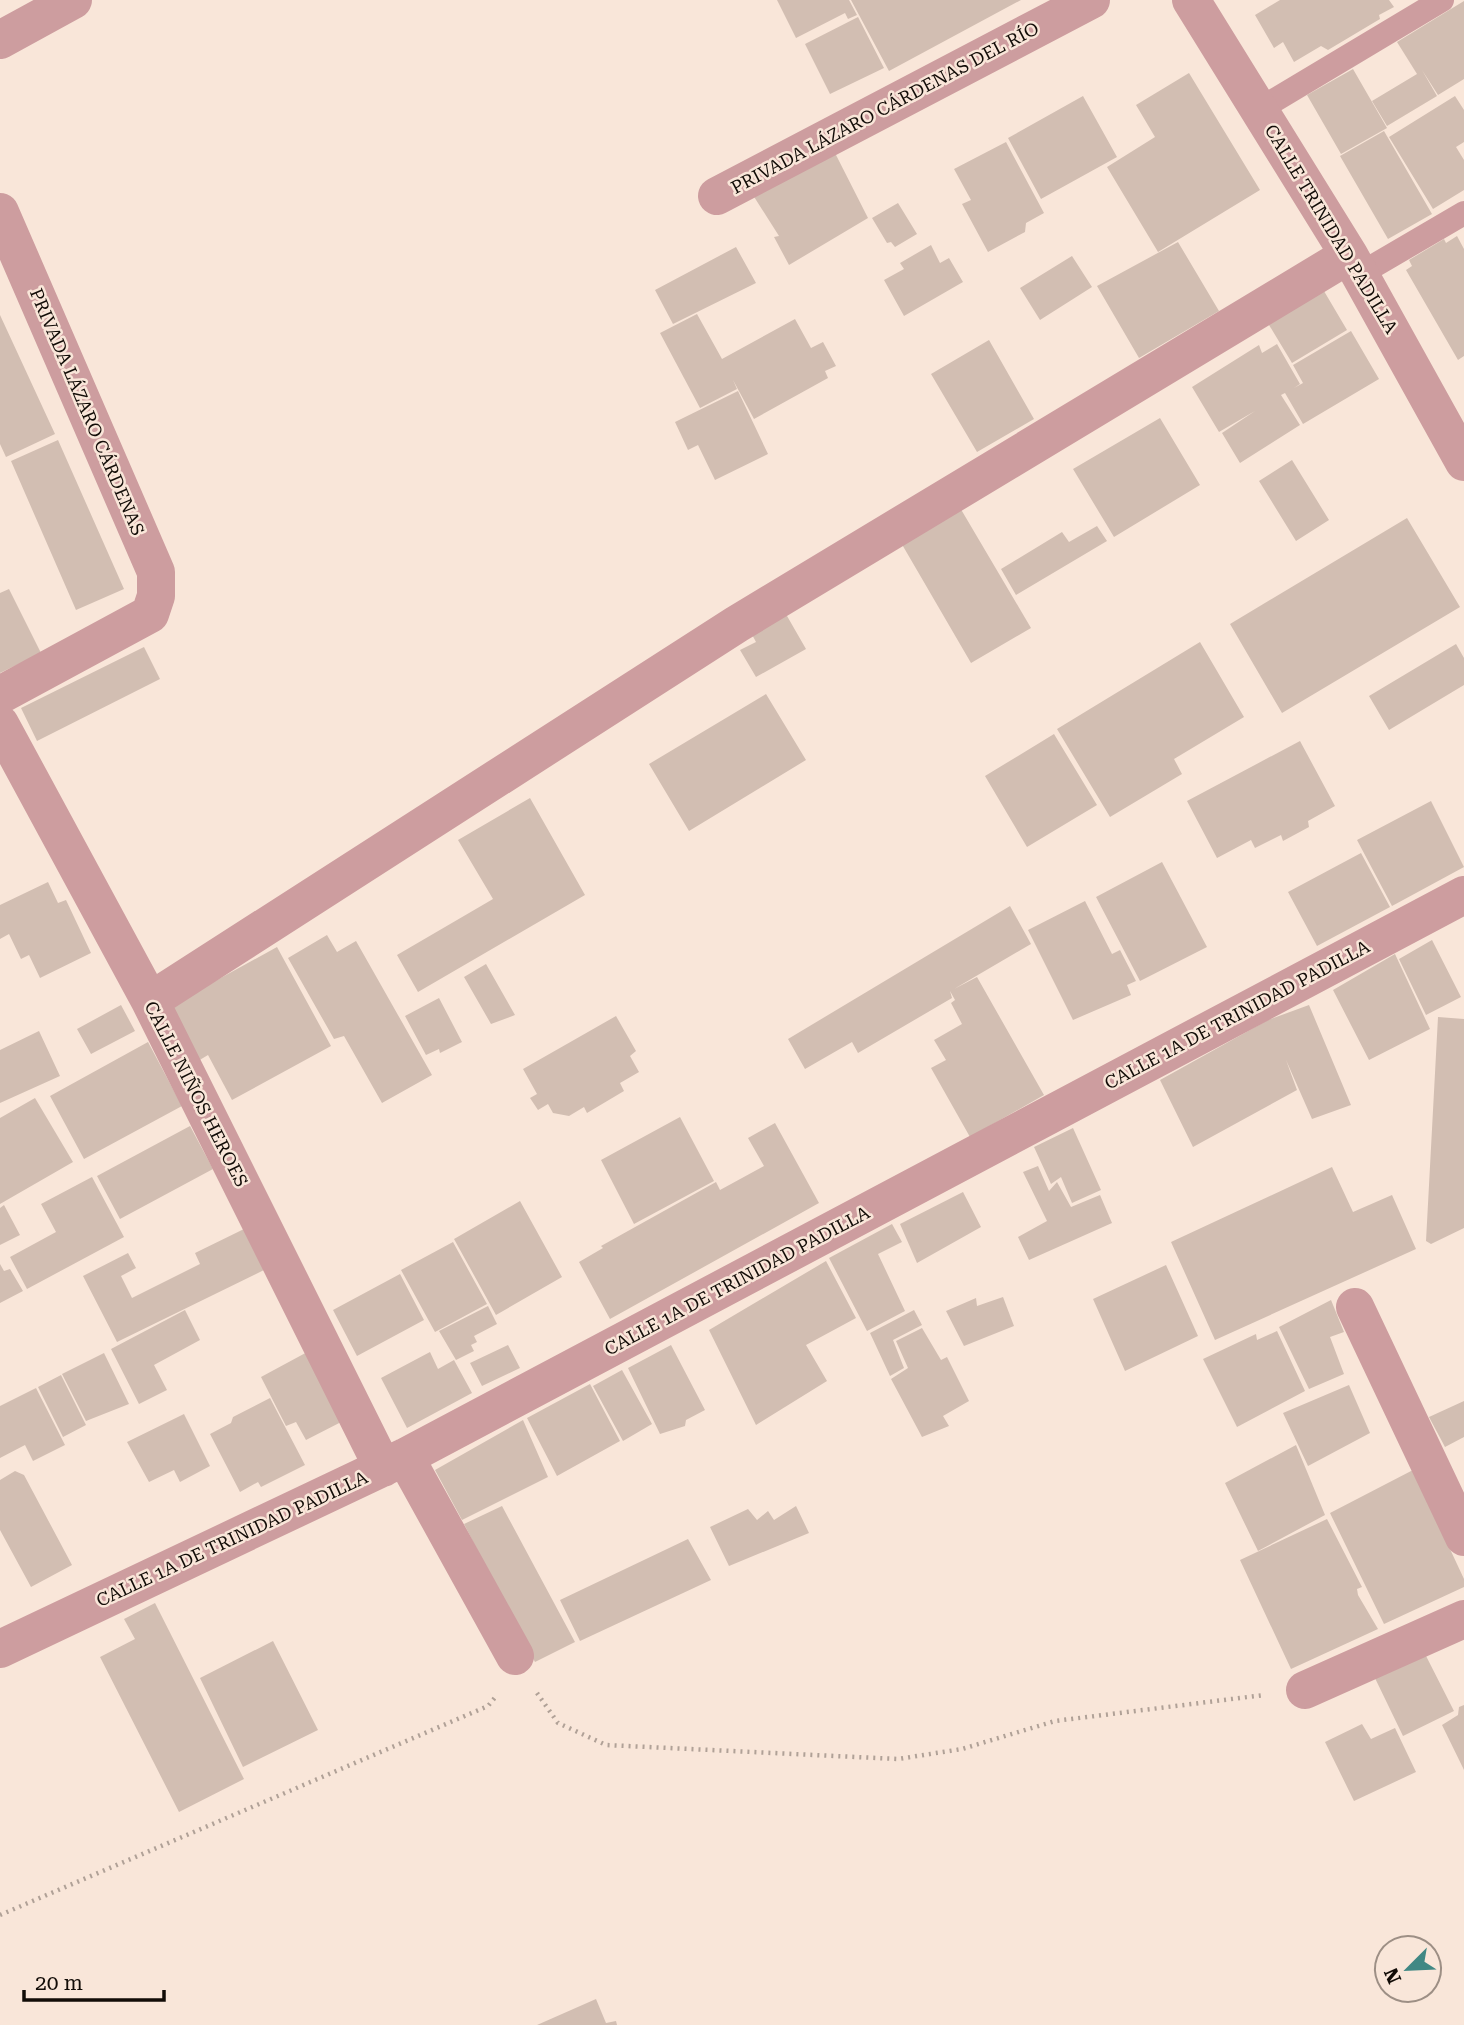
<svg xmlns="http://www.w3.org/2000/svg" width="1464" height="2025" font-family="'Roboto Serif',serif">
<rect width="100%" height="100%" fill="#f9e6d9"/>
<!-- building -->
<path fill="#d2beb2" d="M777,0H849L857,15L848,19L845,13L796,38Z
M851,0H1021L889,71Z
M1280,0H1389L1394,7L1379,15L1380,19L1328,50L1321,46L1294,62L1283,42L1274,48L1255,15Z
M1464,1V79L1438,95L1422,70L1437,96L1387,126L1372,101L1417,74L1397,42Z
M858,17L884,68L830,94L805,44Z
M1353,69L1387,128L1341,154L1307,95Z
M1189,73L1260,190L1158,252L1107,167L1155,137L1136,105Z
M1083,96L1117,157L1041,199L1008,138Z
M1455,96L1464,110V142L1456,147L1464,160V190L1433,209L1389,137Z
M1384,131L1432,214L1388,239L1340,156Z
M1006,142L1044,213L1026,223L1025,232L988,252L962,204L971,200L954,169Z
M835,153L868,218L789,265L774,237L779,236L751,192Z
M898,203L917,234L895,247L891,242L887,243L872,218Z
M1457,236L1464,249V356L1458,360L1406,270L1412,266L1409,260L1444,239L1446,243Z
M1178,242L1219,311L1139,358L1097,286Z
M931,245L940,263L949,258L963,282L904,316L884,280L904,269L900,263Z
M736,247L756,283L673,324L655,290Z
M1072,256L1092,287L1040,320L1020,288Z
M1321,286L1347,330L1292,363L1266,320Z
M697,314L722,359L795,319L811,348L823,342L836,366L825,371L828,378L754,419L733,380L737,389L700,408L660,333Z
M0,315L55,434L6,457L0,444Z
M1351,331L1379,379L1303,424L1285,393L1281,395L1300,425L1240,463L1222,433L1255,411L1219,432L1192,387L1259,345L1262,353L1277,344L1300,384L1294,388L1303,383L1293,365Z
M989,340L1034,419L977,452L931,374Z
M738,391L768,454L715,480L698,445L688,450L675,422Z
M1160,418L1200,485L1114,537L1073,469Z
M58,440L124,589L76,610L11,461Z
M1292,460L1329,520L1296,541L1259,481Z
M959,506L1031,628L971,663L900,541Z
M1407,518L1460,607L1282,713L1230,624Z
M1097,526L1107,541L1016,595L1001,569L1062,532L1069,542Z
M9,589L41,653L0,673V593Z
M783,609L806,649L756,677L740,650L756,642L749,629Z
M1200,642L1244,717L1174,759L1182,774L1110,817L1057,729Z
M1456,644L1464,658V685L1389,730L1369,696Z
M144,647L160,679L37,741L21,708Z
M766,694L806,760L689,831L649,764Z
M1054,734L1097,805L1027,847L985,776Z
M1300,741L1335,806L1308,821L1309,827L1283,841L1281,835L1255,848L1251,840L1217,858L1187,801Z
M530,798L585,895L418,992L397,955L493,899L458,840Z
M1431,801L1464,867L1392,906L1357,840Z
M1361,853L1390,907L1317,946L1288,892Z
M1162,862L1207,947L1140,981L1096,897Z
M48,882L58,903L66,900L91,953L40,978L29,955L21,959L9,934L0,939V905Z
M1085,901L1112,954L1120,950L1136,981L1127,985L1131,995L1073,1020L1028,930Z
M1010,906L1031,944L954,989L977,977L1044,1095L970,1137L931,1068L946,1060L934,1040L962,1024L951,1003L955,1000L950,991L952,998L858,1053L852,1042L805,1069L788,1039Z
M327,935L337,952L356,941L432,1075L382,1103L344,1036L334,1039L288,958Z
M1432,940L1461,997L1426,1015L1399,959Z
M277,947L331,1046L232,1100L208,1055L198,1061L168,1007Z
M1395,954L1430,1029L1369,1060L1333,990Z
M486,964L515,1015L491,1024L464,977Z
M439,998L462,1042L440,1053L439,1049L426,1055L405,1016Z
M121,1005L135,1031L91,1054L77,1029Z
M1309,1005L1351,1105L1312,1119L1286,1060L1297,1090L1193,1147L1160,1080L1268,1020Z
M616,1016L636,1051L630,1056L639,1072L620,1083L624,1091L587,1113L584,1107L569,1116L553,1113L548,1104L538,1110L530,1098L537,1094L523,1069Z
M1438,1017L1464,1019V1228L1431,1244L1426,1241Z
M39,1031L60,1076L0,1103V1050Z
M148,1042L182,1106L84,1159L50,1096Z
M35,1098L73,1162L0,1204V1118Z
M680,1117L714,1181L634,1224L601,1160Z
M775,1123L819,1203L610,1319L579,1262L603,1248L601,1246L716,1182L720,1190L764,1166L748,1138Z
M190,1126L213,1169L120,1219L97,1176Z
M1073,1128L1101,1190L1072,1203L1061,1177L1051,1184L1034,1147Z
M1038,1166L1049,1191L1057,1182L1071,1207L1100,1195L1112,1223L1029,1260L1018,1237L1047,1221L1023,1172Z
M1332,1167L1353,1212L1392,1195L1416,1249L1215,1340L1171,1242Z
M92,1177L124,1237L27,1289L10,1257L56,1232L41,1204Z
M963,1192L981,1227L917,1263L900,1224Z
M520,1201L562,1277L496,1315L454,1239Z
M4,1205L20,1235L0,1245V1208Z
M892,1224L902,1242L878,1254L905,1311L867,1331L829,1258Z
M244,1229L264,1270L117,1342L83,1276L128,1253L136,1268L121,1276L132,1298L200,1264L195,1253Z
M453,1242L487,1304L435,1332L401,1270Z
M826,1261L856,1318L806,1345L827,1381L756,1425L709,1330Z
M0,1264L4,1271L10,1269L23,1291L0,1303Z
M1166,1265L1198,1336L1125,1371L1093,1299Z
M400,1274L424,1320L357,1356L333,1310Z
M1003,1297L1014,1326L964,1346L946,1311L976,1298L977,1306Z
M1331,1300L1344,1332L1330,1337L1344,1374L1309,1389L1279,1327Z
M488,1306L497,1324L474,1336L477,1342L471,1345L474,1351L456,1360L439,1331Z
M185,1310L200,1340L154,1365L167,1390L139,1404L111,1349Z
M914,1310L922,1325L893,1340L904,1368L890,1376L870,1333Z
M922,1328L941,1360L947,1357L969,1401L943,1416L949,1426L922,1437L891,1379L908,1368L896,1341Z
M1277,1331L1305,1391L1237,1427L1203,1359L1256,1334L1257,1340Z
M508,1345L520,1368L482,1386L470,1363Z
M671,1345L705,1410L686,1420L685,1426L660,1434L628,1368Z
M311,1350L347,1419L306,1440L296,1422L286,1426L261,1377Z
M430,1352L438,1369L454,1360L472,1393L407,1428L381,1378Z
M104,1353L129,1404L86,1421L62,1374Z
M622,1370L652,1424L623,1441L593,1386Z
M61,1375L86,1425L63,1437L38,1387Z
M590,1384L620,1441L557,1476L527,1418Z
M1349,1385L1370,1433L1308,1466L1283,1413Z
M36,1388L65,1445L33,1461L25,1445L0,1458V1406Z
M270,1398L305,1465L261,1487L258,1482L240,1492L210,1434L231,1423L233,1417Z
M1464,1401V1437L1445,1447L1429,1417Z
M184,1414L210,1466L180,1482L174,1470L149,1482L127,1442Z
M523,1420L548,1477L462,1520L435,1470Z
M1296,1445L1325,1515L1258,1551L1225,1483Z
M1413,1470L1464,1579V1587L1384,1624L1330,1513Z
M15,1471L24,1475L72,1565L31,1587L0,1530V1480Z
M502,1506L575,1642L535,1662L464,1524Z
M796,1506L809,1533L729,1566L710,1527L748,1509L757,1520L768,1511L774,1520Z
M1327,1519L1362,1587L1357,1589L1358,1595L1378,1629L1291,1669L1240,1560Z
M688,1539L711,1580L580,1641L560,1600Z
M155,1603L244,1779L179,1812L100,1657L135,1639L124,1619Z
M273,1641L318,1730L243,1767L200,1678Z
M1423,1650L1454,1711L1403,1736L1373,1674Z
M1464,1705V1770L1442,1725L1458,1715L1459,1707Z
M1362,1724L1371,1739L1395,1728L1416,1772L1354,1801L1325,1742Z
M596,1999L606,2023L616,2021L617,2025H537Z"/>
<g fill="none" stroke-linecap="round" stroke-linejoin="round">
<!-- path -->
<path stroke="#b0a197" stroke-width="4.5" stroke-dasharray="2 5" stroke-linecap="butt" d="M537,1693L558,1723L606,1745L898,1759L962,1749L1055,1721L1264,1695
M0,1915L488,1706L497,1695"/>
<!-- lane -->
<path stroke="#cd9d9f" stroke-width="24" d="M1260,109L1442,0
M1360,274L1464,213"/>
<!-- street -->
<path stroke="#cd9d9f" stroke-width="38" d="M1191,0L1349,255L1464,462
M0,40L73,0
M717,196L1091,0
M0,212L156,572V596L150,614L0,695
M0,724L150,1001L383,1468
M150,1001L737,624L1349,255
M1355,1307L1464,1537
M405,1457L515,1656
M0,1649L405,1457L1464,895
M1305,1690L1464,1619"/>
</g>
<g text-anchor="middle" stroke-width="5" stroke-linejoin="round" paint-order="stroke">
<!-- street labels -->
<g font-size="18" fill="#120c07" stroke="#f9e6d9">
<text transform="translate(885 108) rotate(-28)" y="6">PRIVADA LÁZARO CÁRDENAS DEL RÍO</text>
<text transform="translate(1331 229) rotate(59)" y="6">CALLE TRINIDAD PADILLA</text>
<text transform="translate(87 412) rotate(67)" y="6">PRIVADA LÁZARO CÁRDENAS</text>
<text transform="translate(1237 1015) rotate(-28)" y="6">CALLE 1A DE TRINIDAD PADILLA</text>
<text transform="translate(196 1094) rotate(63)" y="6">CALLE NIÑOS HEROES</text>
<text transform="translate(737 1281) rotate(-28)" y="6">CALLE 1A DE TRINIDAD PADILLA</text>
<text transform="translate(232 1539) rotate(-25)" y="6">CALLE 1A DE TRINIDAD PADILLA</text>
</g>
</g>
<!-- north arrow -->
<g transform="translate(1408 1969) rotate(246)"><circle r="33" fill="#f9e6d9" stroke="#9d8f85" stroke-width="2"/>
<path d="M0-5L12 26L0 18L-12 26Z" fill="#408884"/>
<text y="-10" font-size="19" font-weight="bold" text-anchor="middle" fill="#120c07">N</text>
</g>
<!-- scale -->
<path d="M24 1990v10h140v-10" fill="none" stroke="#120c07" stroke-width="3.5"/>
<text x="35" y="1990" font-size="21" fill="#120c07" stroke="#f9e6d9" stroke-width="5" paint-order="stroke">20 m</text>
</svg>
